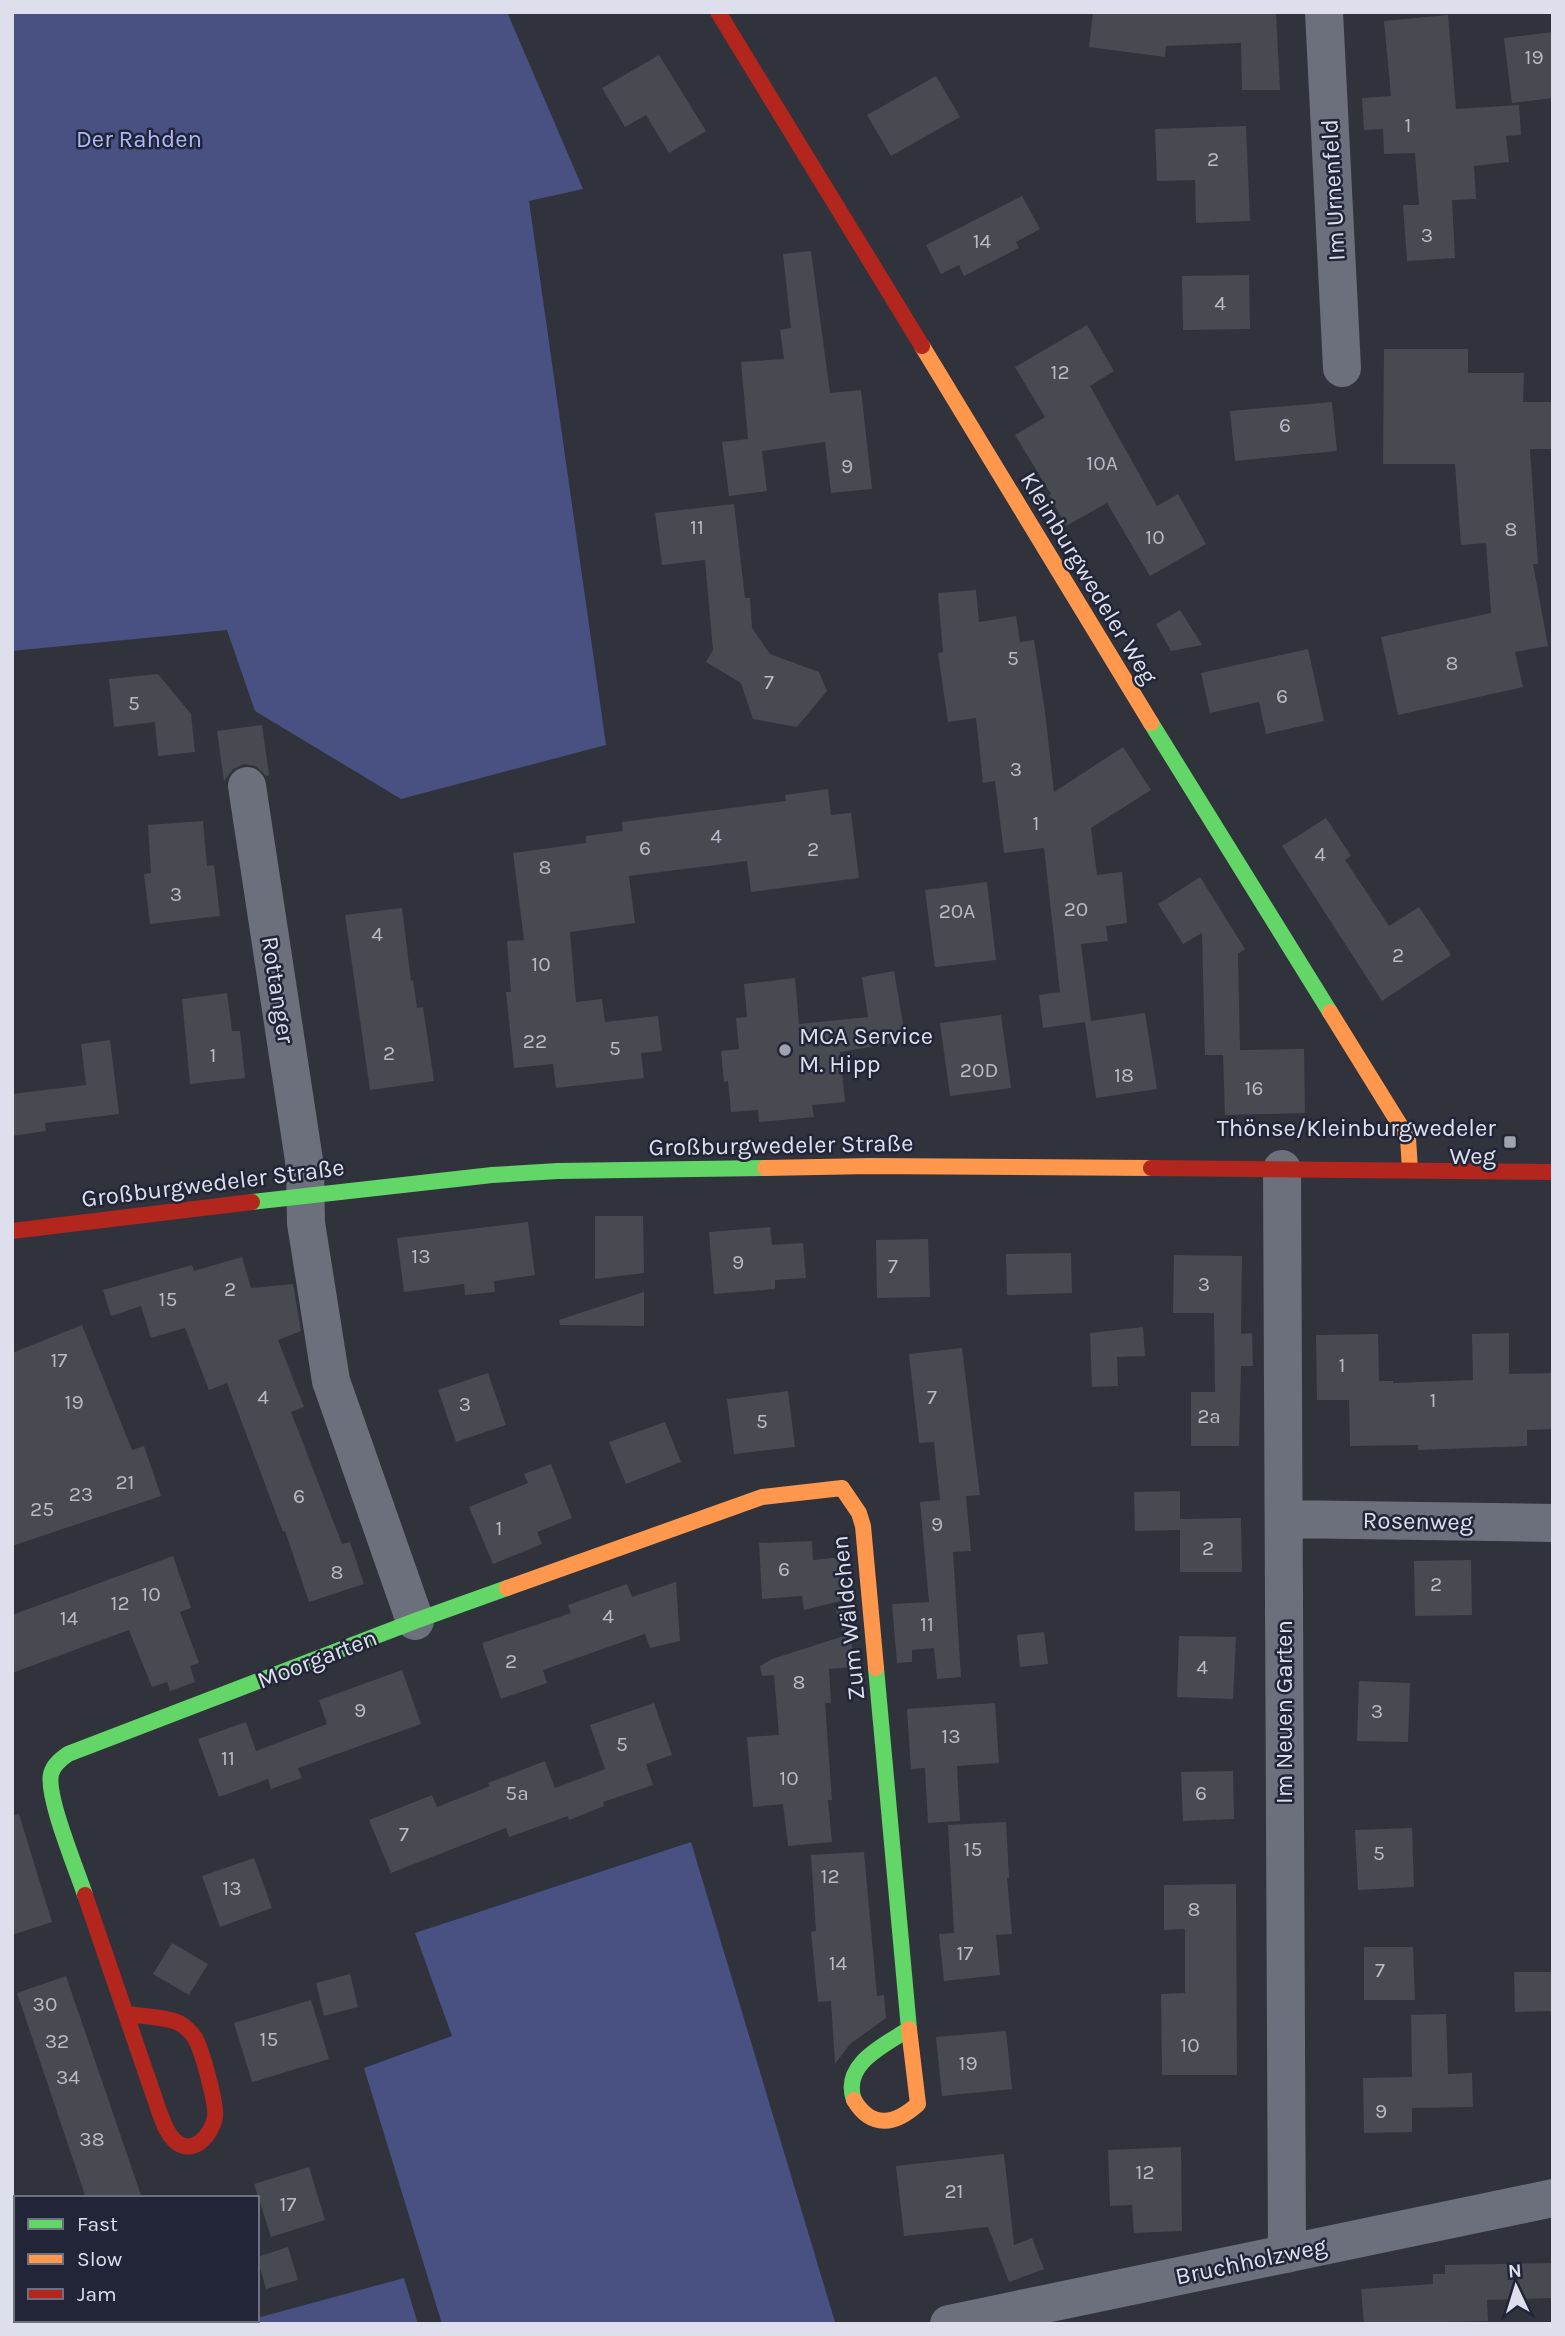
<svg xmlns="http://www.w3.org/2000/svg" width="1565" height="2336" font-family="Karla,sans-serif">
<rect width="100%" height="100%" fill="#30323c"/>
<!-- green -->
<path fill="#485181" d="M12,12H507L583,189L529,201L606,745L401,799L255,711L227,630L12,651Z
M691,1842L835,2322L827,2324H442L364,2068L452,2036L415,1933Z
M404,2278L418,2324H236L257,2320V2318Z"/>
<!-- building -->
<path fill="#484a52" d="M1093,12H1276L1280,90H1242L1241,43L1166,46L1165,57L1089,47Z
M1448,15L1456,109L1519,105L1521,135L1506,136L1509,162L1474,166L1476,199L1452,200L1455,258L1407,261L1403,205H1419L1415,153L1384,154L1383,129L1364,130L1362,98L1391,96L1384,21Z
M1553,32V98L1512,103L1504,38Z
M659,55L706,131L669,153L646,115L625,127L602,88Z
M936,76L960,117L891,156L867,115Z
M1246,126L1250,221L1196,223L1195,180L1157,181L1155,129Z
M1022,196L1040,229L1016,242L1019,248L964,276L959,265L941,274L926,245Z
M811,251L830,393L861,390L872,489L831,493L825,442L762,451L767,491L729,496L722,442L748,439L741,362L784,359L780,330L791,328L783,254Z
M1249,275L1250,329L1183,330L1182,276Z
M1087,325L1114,371L1090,386L1157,506L1178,494L1206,544L1150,576L1107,503L1066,526L1049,495L1051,494L1015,435L1045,417L1015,367Z
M1384,349H1468V373H1524L1523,402H1553V449H1530L1538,564H1533L1548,646L1515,652L1523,687L1398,715L1381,637L1491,613L1486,543L1461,545L1455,464H1383Z
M1332,402L1337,451L1235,461L1230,411Z
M734,504L745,598H750L752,628L770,654L819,672L827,691L797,727L753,719L741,683L706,662L713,650L705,560L662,565L655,513Z
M976,590L979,622L1016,616L1020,642L1034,640L1045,712L1054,792L1123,747L1151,790L1091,828L1097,875L1122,872L1127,923L1106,926L1108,941L1081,944L1091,1021L1145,1013L1157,1089L1096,1098L1085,1022L1043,1028L1039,995L1060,992L1044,848L1004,853L995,781L983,783L976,718L948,722L938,653L943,652L938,593Z
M1180,610L1202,645L1171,651L1156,624Z
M1308,649L1324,721L1266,734L1259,702L1210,713L1201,673Z
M158,674L191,714L195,752L158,756L155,722L114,727L109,679Z
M262,725L269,775L266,776L256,766L244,764L233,769L224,781L217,731Z
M828,789L831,815L851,813L859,878L751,892L747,861L629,876L635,923L570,932L576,1002L602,999L605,1022L658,1016L662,1051L641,1053L644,1078L556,1088L553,1064L514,1068L506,992H511L507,941L524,940L513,853L586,843V836L623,831L622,822L786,801L785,795Z
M1326,818L1351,856L1345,860L1389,926L1419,907L1451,955L1382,1001L1282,846Z
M203,821L207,866L214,865L220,916L150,924L144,874L151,873L148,825Z
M1200,877L1245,949L1238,954L1240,1050L1304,1049L1305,1113L1225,1115L1223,1055H1205L1202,933L1183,944L1158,904Z
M987,882L996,960L935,967L925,890Z
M402,908L411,981L413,980L417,1008L423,1007L434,1081L370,1090L345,915Z
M894,971L906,1041L840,1052L845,1102L812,1105L814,1117L759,1122L758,1110L731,1112L728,1081L724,1082L721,1051L739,1049L736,1018L747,1017L744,984L795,978L799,1024L868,1017L862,977Z
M227,993L232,1031H240L245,1078L190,1084L182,999Z
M1001,1015L1011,1088L950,1096L940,1023Z
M110,1040L119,1114L45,1123L46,1131L12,1136V1094L86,1085L81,1044Z
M595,1216H643L644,1273L595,1279Z
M528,1222L535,1275L494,1281L495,1292L465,1295L464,1284L404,1292L397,1238Z
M770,1227L772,1245L803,1243L806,1278L775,1280V1289L714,1294L709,1232Z
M928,1239L930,1297L877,1298L876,1240Z
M1071,1253L1072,1293L1007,1295L1006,1254Z
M1174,1255L1242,1256L1241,1334L1252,1333L1253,1366H1241L1239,1446H1191V1392H1215L1214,1313H1173Z
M242,1257L251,1288L293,1284L301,1331L278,1340L304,1407L291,1412L342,1544L350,1542L364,1584L309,1602L285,1531L283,1532L227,1383L209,1390L185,1328L151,1338L141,1306L111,1316L103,1290L192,1265L194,1271Z
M644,1292V1326L560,1325L559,1320Z
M82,1325L132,1450L144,1446L161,1496L12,1546V1353Z
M1143,1327L1145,1356L1117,1357L1118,1386L1092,1387L1090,1333Z
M1509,1333V1374L1553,1373V1429L1527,1430V1446L1418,1450V1445L1350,1446L1349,1400H1317L1316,1335L1378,1334L1379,1381H1393V1383L1473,1380L1472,1334Z
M962,1348L980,1495L966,1496L971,1551L953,1552L961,1677L937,1679L934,1648L912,1650V1662L897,1663L892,1604L929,1602L920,1502L940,1500L934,1442L919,1443L909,1354Z
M488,1373L506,1425L456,1442L438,1390Z
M788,1391L795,1447L734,1454L727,1399Z
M665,1422L681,1462L626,1484L609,1442Z
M551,1464L572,1518L537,1532L542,1544L493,1564L469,1507L528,1483L524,1474Z
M1180,1491V1524V1519L1241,1518L1242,1572H1180V1530L1135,1531L1134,1492Z
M812,1541L813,1560L844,1557L848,1599L804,1610L802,1596L762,1599L759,1543Z
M173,1556L191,1608L180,1612L199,1663L190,1666L195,1682L170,1691L167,1682L152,1687L129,1630L12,1673V1615Z
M1471,1560L1472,1615L1415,1616L1414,1561Z
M676,1582L680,1641L650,1648L645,1634L543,1670L547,1683L501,1699L482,1643L571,1613L568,1605L627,1584L632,1597Z
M848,1607L854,1667L829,1669L831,1703H825L832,1800H828L832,1842L788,1846L783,1804L753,1807L747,1737L779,1735L774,1675L762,1676L760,1666L772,1659L844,1636L835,1608Z
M1044,1632L1048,1664L1020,1667L1017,1635Z
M1179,1636L1236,1637L1233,1699L1177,1697Z
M402,1670L421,1724L298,1768L302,1778L271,1789L268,1779L219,1797L198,1739L246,1722L256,1751L327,1724L319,1700Z
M1359,1681L1410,1683L1408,1742L1357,1741Z
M654,1703L672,1755L646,1764L653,1785L603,1802L604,1806L569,1820L568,1816L509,1837L506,1828L391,1873L369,1820L432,1795L437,1807L490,1786L488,1783L545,1761L555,1788L605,1769L590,1725Z
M995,1703L999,1763L957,1766L960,1821L928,1823L925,1768L911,1769L907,1709Z
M1233,1771L1234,1819L1183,1821L1181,1772Z
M19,1814L52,1922L12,1935V1815Z
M1006,1822L1009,1878H1007L1012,1934L996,1935L1000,1975L944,1981L939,1934L954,1933L948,1825Z
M1412,1828L1414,1887L1358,1890L1355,1830Z
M864,1852L877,1996L884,1995L886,2018L850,2044L835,2064L831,2001L818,2002L811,1932L816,1931L811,1855Z
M254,1858L272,1908L220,1927L202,1876Z
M1236,1884L1237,2075H1162L1161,1994L1185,1993V1929L1164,1930V1885Z
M172,1943L208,1964L189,1995L153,1974Z
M1364,1947H1413L1415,2000H1364Z
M1514,1972H1553V2011L1515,2012Z
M350,1974L358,2007L324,2016L316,1983Z
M66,1976L142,2198H86L17,1993Z
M311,2000L329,2059L252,2082L234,2023Z
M1446,2014L1448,2074L1472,2073L1473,2107L1412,2108V2132L1364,2133L1363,2078L1412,2077L1411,2015Z
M1006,2031L1012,2089L942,2096L936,2037Z
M1181,2147L1182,2231L1134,2233L1132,2205L1110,2206L1108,2150Z
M1004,2154L1014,2245L1032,2238L1044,2269L1009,2282L988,2227L904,2236L896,2166Z
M309,2167L325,2220L271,2237L254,2184Z
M288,2247L298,2280L266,2289L257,2257Z
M1553,2263V2298L1487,2300L1488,2321L1364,2324L1361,2289L1433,2284V2274H1445V2265Z"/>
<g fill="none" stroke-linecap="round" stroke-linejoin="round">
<!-- street -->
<path stroke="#6c6f7c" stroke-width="38" d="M1324,12L1342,368
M247,786L305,1167L306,1223L331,1381L415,1621
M1282,1169L1287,2254
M1284,1519L1553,1523
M949,2324L1553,2198"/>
<!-- fast -->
<path stroke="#63d668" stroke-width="16" d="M1151,723L1330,1012
M252,1202L492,1175L558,1171L765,1168
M85,1895C77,1870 46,1797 51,1774C53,1765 61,1759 68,1754L415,1621L507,1588
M854,2100C841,2064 885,2045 909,2029L876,1668"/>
<!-- slow -->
<path stroke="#ff974d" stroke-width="16" d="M922,346L1151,723
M1330,1012L1408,1138L1410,1170
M765,1168L871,1166L1151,1168
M507,1588L762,1497L842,1488L859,1513L863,1526L876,1668
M854,2100C872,2130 896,2124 918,2104L909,2029"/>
<!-- jam -->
<path stroke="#b3261e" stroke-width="16" d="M718,12L922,346
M1151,1168L1553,1172
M12,1231L252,1202
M85,1895L159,2111C163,2121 166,2132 174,2140C192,2158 212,2135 215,2117C217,2105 202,2050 195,2038C192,2033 185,2026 179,2023C168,2017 140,2016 126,2014"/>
</g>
<!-- markers -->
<g fill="#a0a3ae" stroke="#222537" stroke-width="2.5">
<circle cx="785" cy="1050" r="7"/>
<rect x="1503" y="1135" width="14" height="14" rx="3.5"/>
</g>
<g text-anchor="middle" stroke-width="5" stroke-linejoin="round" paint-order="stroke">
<!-- number labels -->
<g font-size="21" fill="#b8bac6">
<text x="1534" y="64">19</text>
<text x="1408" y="132">1</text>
<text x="1213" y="166">2</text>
<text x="1427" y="242">3</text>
<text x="982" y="248">14</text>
<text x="1220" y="310">4</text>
<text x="1060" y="379">12</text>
<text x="1285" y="432">6</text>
<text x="1102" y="470">10A</text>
<text x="847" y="473">9</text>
<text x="697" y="534">11</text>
<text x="1511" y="536">8</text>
<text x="1155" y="544">10</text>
<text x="1013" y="665">5</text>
<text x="1452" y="670">8</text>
<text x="769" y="689">7</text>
<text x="1282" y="703">6</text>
<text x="134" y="710">5</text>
<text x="1016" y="776">3</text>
<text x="1036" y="830">1</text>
<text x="716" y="843">4</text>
<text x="645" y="855">6</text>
<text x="813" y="856">2</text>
<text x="1320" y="861">4</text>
<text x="545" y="874">8</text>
<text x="176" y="901">3</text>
<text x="1076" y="916">20</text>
<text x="957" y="918">20A</text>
<text x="377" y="941">4</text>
<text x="1398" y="962">2</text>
<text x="541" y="971">10</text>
<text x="535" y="1048">22</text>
<text x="615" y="1055">5</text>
<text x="389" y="1060">2</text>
<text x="213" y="1062">1</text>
<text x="979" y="1077">20D</text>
<text x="1124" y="1082">18</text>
<text x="1254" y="1095">16</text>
<text x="421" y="1263">13</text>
<text x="738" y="1269">9</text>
<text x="893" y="1273">7</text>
<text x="1204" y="1291">3</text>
<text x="230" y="1296">2</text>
<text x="168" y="1306">15</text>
<text x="59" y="1367">17</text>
<text x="1342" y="1372">1</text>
<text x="263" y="1404">4</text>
<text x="932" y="1404">7</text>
<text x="1433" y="1407">1</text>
<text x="74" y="1409">19</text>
<text x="465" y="1411">3</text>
<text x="1209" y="1423">2a</text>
<text x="762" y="1428">5</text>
<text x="125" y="1489">21</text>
<text x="81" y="1501">23</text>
<text x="299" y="1503">6</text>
<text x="42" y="1516">25</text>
<text x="937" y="1531">9</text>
<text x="499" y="1535">1</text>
<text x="1208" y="1555">2</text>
<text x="784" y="1576">6</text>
<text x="337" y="1579">8</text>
<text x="1436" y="1591">2</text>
<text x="151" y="1601">10</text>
<text x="120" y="1610">12</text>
<text x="608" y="1623">4</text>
<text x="69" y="1625">14</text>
<text x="927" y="1631">11</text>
<text x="511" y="1668">2</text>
<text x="1202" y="1674">4</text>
<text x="799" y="1689">8</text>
<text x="360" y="1717">9</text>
<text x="1377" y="1718">3</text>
<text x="951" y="1743">13</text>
<text x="622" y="1751">5</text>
<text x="228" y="1765">11</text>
<text x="789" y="1785">10</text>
<text x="517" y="1800">5a</text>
<text x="1201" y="1800">6</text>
<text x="404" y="1841">7</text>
<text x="973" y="1856">15</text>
<text x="1379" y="1860">5</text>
<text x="830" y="1883">12</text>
<text x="232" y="1895">13</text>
<text x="1194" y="1916">8</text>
<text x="965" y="1960">17</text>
<text x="838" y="1970">14</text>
<text x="1380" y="1977">7</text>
<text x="45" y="2011">30</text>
<text x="269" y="2046">15</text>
<text x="57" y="2048">32</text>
<text x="1190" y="2052">10</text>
<text x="968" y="2070">19</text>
<text x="68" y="2084">34</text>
<text x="1381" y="2118">9</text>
<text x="92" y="2146">38</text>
<text x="1145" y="2179">12</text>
<text x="954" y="2198">21</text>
<text x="288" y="2211">17</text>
</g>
<!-- park labels -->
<g font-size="24" fill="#abbafb" stroke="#222537">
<text x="139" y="147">Der Rahden</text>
</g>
<!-- street labels -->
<g font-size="24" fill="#dde0ec" stroke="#222537">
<text transform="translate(1333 190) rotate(-93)" y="8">Im Urnenfeld</text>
<text transform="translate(1089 578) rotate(59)" y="8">Kleinburgwedeler Weg</text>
<text transform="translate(278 990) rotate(81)" y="8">Rottanger</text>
<text transform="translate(781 1145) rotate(-1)" y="8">Großburgwedeler Straße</text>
<text transform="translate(213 1183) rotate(-7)" y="8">Großburgwedeler Straße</text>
<text transform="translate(1418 1521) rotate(1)" y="8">Rosenweg</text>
<text transform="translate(848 1618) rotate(-96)" y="8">Zum Wäldchen</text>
<text transform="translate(317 1659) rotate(-21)" y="8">Moorgarten</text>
<text transform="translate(1284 1712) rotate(-90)" y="8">Im Neuen Garten</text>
<text transform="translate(1251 2261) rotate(-12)" y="8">Bruchholzweg</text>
</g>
<!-- poi labels -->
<g font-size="24" fill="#dde0ec" stroke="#222537" text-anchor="start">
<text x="799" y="1044">MCA Service<tspan x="799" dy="28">M. Hipp</tspan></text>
<text x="1496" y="1136" text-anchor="end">Thönse/Kleinburgwedeler<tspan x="1496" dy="28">Weg</tspan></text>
</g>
</g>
<!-- border -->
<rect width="1565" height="2336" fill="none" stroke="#dde0ec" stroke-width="28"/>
<!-- legend -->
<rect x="14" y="2196" width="245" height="126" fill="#222537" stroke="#6d707f" stroke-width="2"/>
<rect x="28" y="2219" width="35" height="10" fill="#63d668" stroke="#6d707f" stroke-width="2"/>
<text x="77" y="2231" font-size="21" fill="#dde0ec">Fast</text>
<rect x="28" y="2254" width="35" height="10" fill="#ff974d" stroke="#6d707f" stroke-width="2"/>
<text x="77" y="2266" font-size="21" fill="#dde0ec">Slow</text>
<rect x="28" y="2289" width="35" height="10" fill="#b3261e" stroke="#6d707f" stroke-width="2"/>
<text x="77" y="2301" font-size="21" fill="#dde0ec">Jam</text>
<!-- north arrow -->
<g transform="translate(1516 2287) rotate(356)" stroke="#222537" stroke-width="5" paint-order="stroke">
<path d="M0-5L12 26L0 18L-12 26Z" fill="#dde0ec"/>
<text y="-10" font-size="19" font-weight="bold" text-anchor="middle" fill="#dde0ec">N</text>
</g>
</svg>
